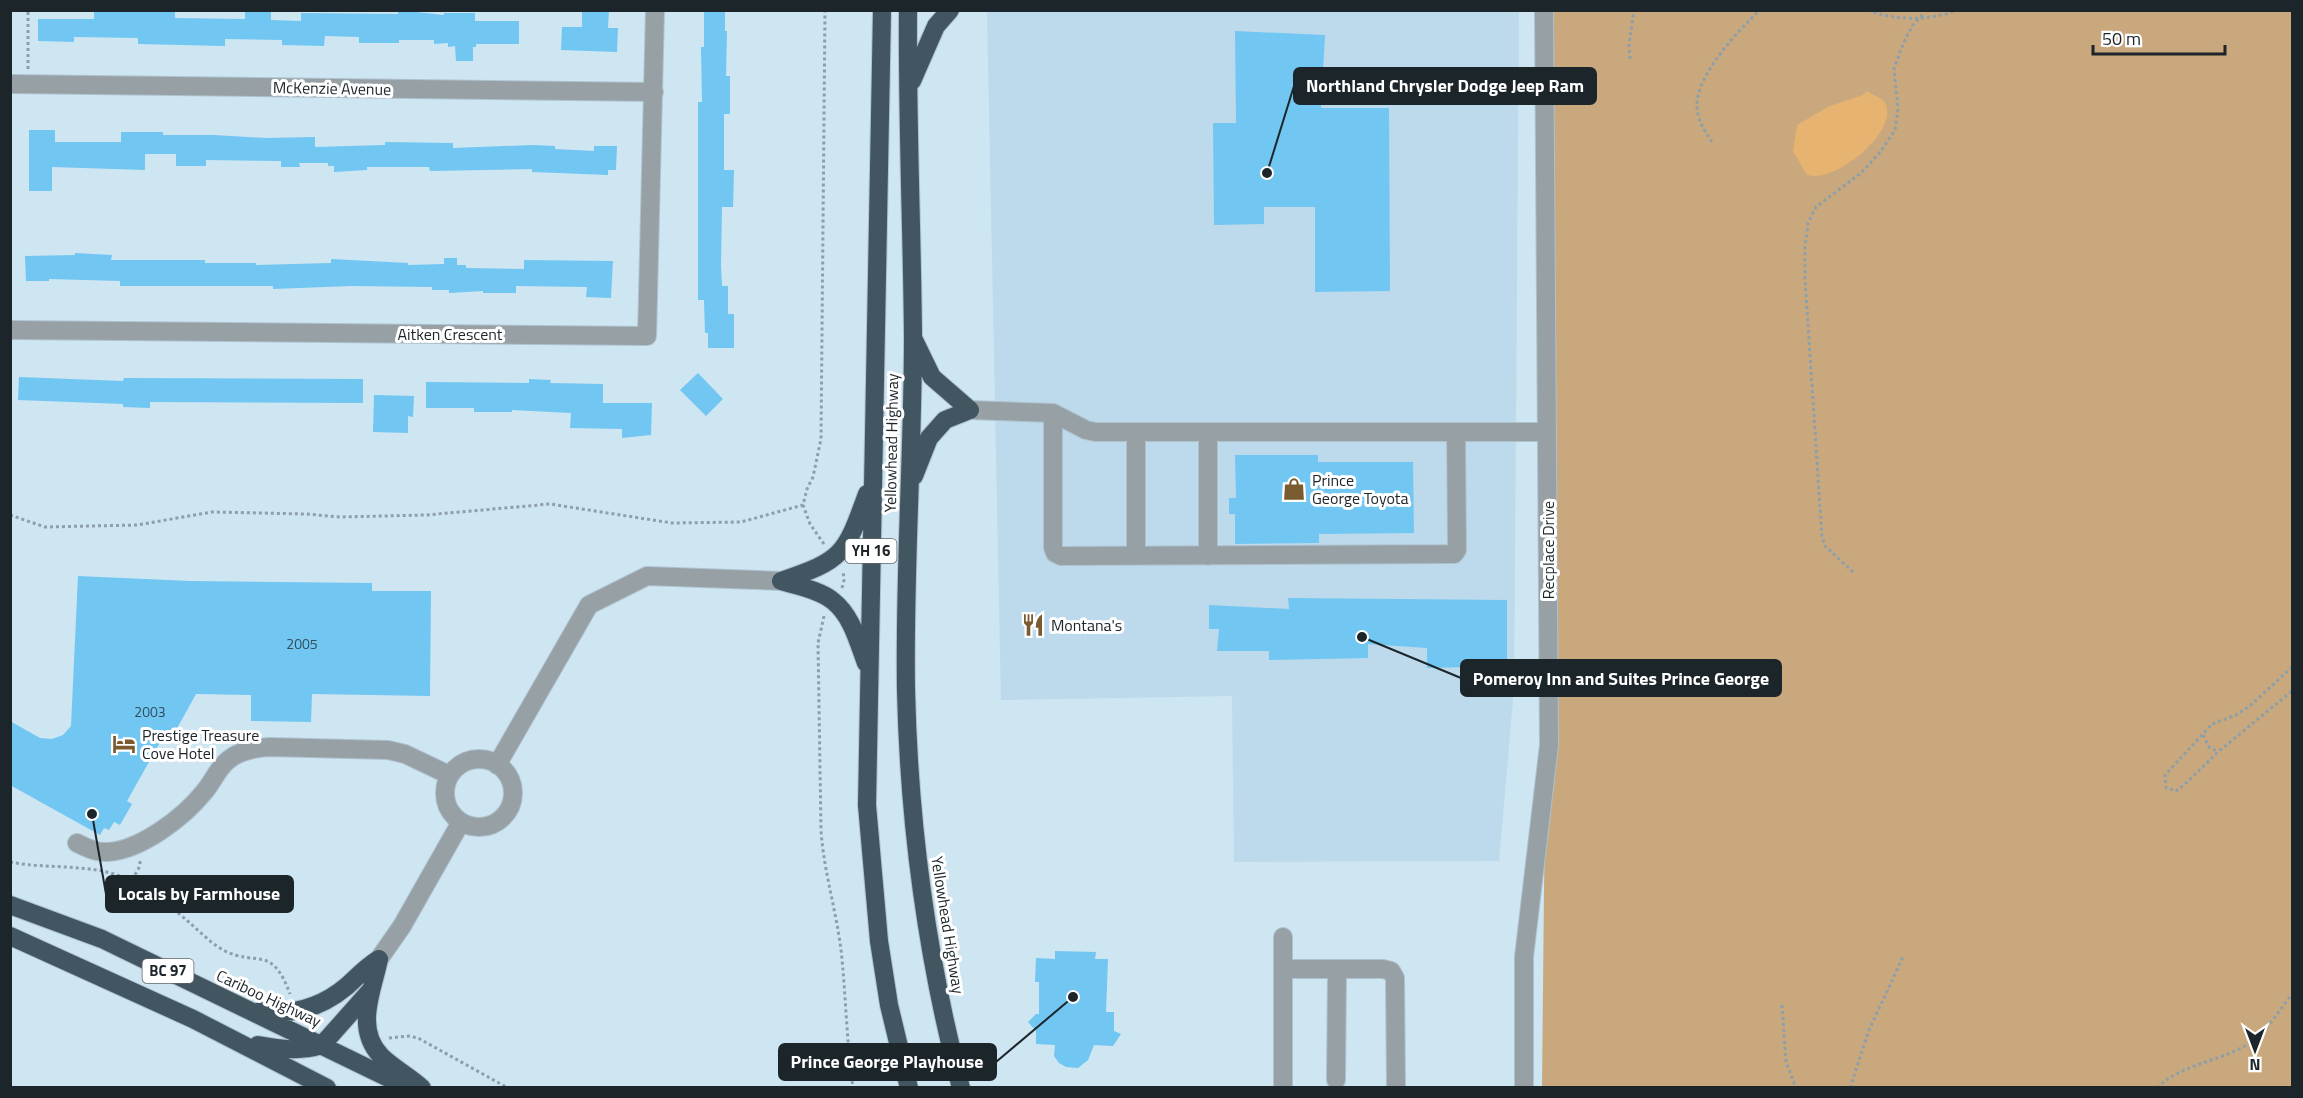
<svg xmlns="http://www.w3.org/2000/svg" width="2303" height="1098" font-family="'Titillium Web',sans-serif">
<rect width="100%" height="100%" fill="#cee5f2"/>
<!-- built -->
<path fill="#bcdaeb" d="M987,11H1519L1514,689L1499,861L1234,862L1232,696L1001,700Z"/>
<!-- green -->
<path fill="#c9a87d" d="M1553,11H2292V1087L1542,1088Z"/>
<!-- water -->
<path fill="#e6b470" d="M1867,91C1872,96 1881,96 1885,103C1901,131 1831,187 1806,174L1793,151L1797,125L1830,106L1863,95Z"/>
<!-- building -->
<path fill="#71c6f2" d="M94,10H175V18L245,19V10H271V20L301,21V13L398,14V10L444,15V13H475V21H519V44H476V47H473V61H456L455,46L448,47V43L434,44V40H399V43H359V37L325,36L324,46L282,45V40L225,39V46L138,44V38L74,37V42L38,41V19H94Z
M582,10H609L608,28H618L617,52L561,50L562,27H582Z
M704,10H725V31H727L726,76H730V114H724V170H734L733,207H722L721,265L722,286H728V314H734V348H708V333H705L704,300H698V102H702L701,47H704Z
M1235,31L1325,35L1321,108H1389L1390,291L1315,292V207H1264V224L1214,225L1213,123H1236Z
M29,130H55V142H121V132H163V135H214L265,138L315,137V147L385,145V142L453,143V148L533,145L555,146V149L594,151V146H617L616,170H608V175L532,172V169L430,171L429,167H367V170L334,172V166H328V163H299L300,167H281V161L206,160V166H176V154H145V170L52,167V191H29Z
M75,253L112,255L111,260H205V263H256V265L331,263V259L408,263V265L444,264V258H457V265H466V268L524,269V260L613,261L611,298L586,297L587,287L516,286V293H483V291L449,293V290H432V287L351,286L273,289V286H120V281L49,279V281H26L25,256L75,255Z
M698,373L723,399L706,416L680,390Z
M19,377L123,381L124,378L363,379V403L150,402V408L123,407V404L18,400Z
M529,379L551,380L550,383L603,384V403H652L651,435L622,438V429L570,428L571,413L512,410V412H474V408H426V382L529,383Z
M374,395L414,396L413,417L408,416V433L373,432Z
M1235,455H1318V462H1413L1414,533L1319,534V543L1235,544V514H1229V498H1236Z
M78,576L190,581L372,583V591H431L430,696L312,694L311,722L251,721V695L196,694L170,741L163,737L127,801L132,804L120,825L114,822L109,830L104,828L100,835L10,785V721L40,738L52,739L63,735L71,726Z
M1288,598L1507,600V666L1427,668V648L1368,644V658L1269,660V651H1217L1219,629H1209V605L1289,609Z
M1055,951L1096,952L1095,959H1108L1106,1012H1114V1031L1121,1034L1113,1046L1094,1045L1088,1060L1078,1068L1066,1067L1059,1063L1054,1056L1055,1045L1036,1044V1031L1028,1022L1036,1014H1039V982H1035L1036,958L1055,959Z"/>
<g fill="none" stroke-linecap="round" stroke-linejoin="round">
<!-- minor casing -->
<g stroke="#aec2ce" stroke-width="20">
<path id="minor" d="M10,84L654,92
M10,330L647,336L655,10
M970,410L1053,413L1086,430L1095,432H1547
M1053,413V547L1055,553L1061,556L1454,554L1457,550L1456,432
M1208,432V556
M1136,556V432
M445 793a34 34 0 1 1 68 0a34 34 0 1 1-68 0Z
M497,765L589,605L647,576L781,581
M77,843C87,848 97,853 108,852C141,850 184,817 204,792C212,783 217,770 226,762C237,751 254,748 269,747L388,750L405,754L449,775
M379,959L402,926L461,822
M1284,969H1383L1391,971L1395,978L1396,1088
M1336,1080L1337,969
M1283,1088V937
M1524,1088V957L1549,745L1544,10"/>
</g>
<!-- highway casing -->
<g stroke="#aec2ce" stroke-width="20">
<path id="highway" d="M882,10L867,805L879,941L889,1005L909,1088
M908,10C907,119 912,228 913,337C913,454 904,572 906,690C909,824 927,958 961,1088
M912,81L936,26L950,10
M914,340L932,377L970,410
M914,476L929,438L945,420L970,410
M781,581C843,560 845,555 867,494
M781,581C797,586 820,590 833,601C852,616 858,642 866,663
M10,905L102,939L409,1088
M10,936L193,1019L327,1088
M379,959C373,990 354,1028 381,1056C393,1068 409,1076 422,1088
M260,1011C293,1016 322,1007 347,986C358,976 366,967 379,959
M258,1045C280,1049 300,1052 322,1045L370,991"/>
</g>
<!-- path -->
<path stroke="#8d9fa9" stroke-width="3" stroke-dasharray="3 3" stroke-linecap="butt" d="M1868,10C1896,21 1930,21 1957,10
M1630,59L1629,44L1634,10
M28,69V10
M1712,142C1704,130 1696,118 1697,103C1699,72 1738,31 1760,10
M10,515L45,527L137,525L212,512L306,514L340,517L426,515L550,504L672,523L741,522L803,505
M824,544L810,524L803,505L807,489L813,477L821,439L825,10
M1853,572L1825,546L1822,537L1805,279V247L1808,223L1816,207L1861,173L1881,151L1895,130L1898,109L1894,69L1903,44L1913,25L1922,15L1923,10
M842,588L844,580L843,571
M824,616L818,643L821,831C824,874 838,916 842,959C846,1002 847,1045 853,1088
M2292,667L2251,705L2236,715L2212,724L2165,775L2166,788L2176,791L2184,785L2218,752L2292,691
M2203,735L2209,747L2218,752
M10,862C50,870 94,862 132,881C153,892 173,908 191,924C201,933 211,943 223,950C258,968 271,943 290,994
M132,880L140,866V861
M1782,1005L1786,1062L1796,1088
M389,1038L409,1036L418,1038L508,1088
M1850,1088L1869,1030L1903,957
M2157,1088C2179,1066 2214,1062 2241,1048C2263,1038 2278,1012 2292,994"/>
<!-- minor -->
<use href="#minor" stroke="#96a0a5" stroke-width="18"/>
<!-- highway -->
<use href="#highway" stroke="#425661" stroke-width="18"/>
</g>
<!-- icons -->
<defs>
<g id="shop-bare" transform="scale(1.8)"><path d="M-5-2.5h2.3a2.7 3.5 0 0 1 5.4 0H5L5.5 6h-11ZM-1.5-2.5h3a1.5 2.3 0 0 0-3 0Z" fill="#7a5b30" stroke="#fff" stroke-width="2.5" paint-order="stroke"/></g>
<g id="restaurant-bare" transform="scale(1.8)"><path d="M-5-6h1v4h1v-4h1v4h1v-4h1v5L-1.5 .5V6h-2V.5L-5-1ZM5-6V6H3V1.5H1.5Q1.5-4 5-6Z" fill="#7a5b30" stroke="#fff" stroke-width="2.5" paint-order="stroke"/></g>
<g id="hotel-bare" transform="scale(1.8)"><path d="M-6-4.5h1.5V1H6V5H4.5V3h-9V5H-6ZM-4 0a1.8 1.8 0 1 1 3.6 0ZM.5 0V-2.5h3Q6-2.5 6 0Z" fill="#7a5b30" stroke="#fff" stroke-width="2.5" paint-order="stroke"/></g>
</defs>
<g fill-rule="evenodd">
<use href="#shop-bare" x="1294" y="489"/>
<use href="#restaurant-bare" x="1033" y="625"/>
<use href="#hotel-bare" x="124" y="744"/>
</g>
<g text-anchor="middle" stroke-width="6" stroke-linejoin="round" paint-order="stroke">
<!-- number labels -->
<g font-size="14" fill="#314d5c">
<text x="302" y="649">2005</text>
<text x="150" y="717">2003</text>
</g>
<!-- shield labels -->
<g fill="#fff" stroke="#60666a" stroke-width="1.5">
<rect x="845.5" y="539" width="51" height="24" rx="4.5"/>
<rect x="142.5" y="959" width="51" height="24" rx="4.5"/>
</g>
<g font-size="15" font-weight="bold" fill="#1c252a">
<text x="871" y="556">YH 16</text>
<text x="168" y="976">BC 97</text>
</g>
<!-- street labels -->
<g font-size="16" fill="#1c252a" stroke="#fff">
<text transform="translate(332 88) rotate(1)" y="6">McKenzie Avenue</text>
<text x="450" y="340">Aitken Crescent</text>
<text transform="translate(891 443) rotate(-89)" y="6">Yellowhead Highway</text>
<text transform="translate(1548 550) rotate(-90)" y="6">Recplace Drive</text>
<text transform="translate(948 925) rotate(81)" y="6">Yellowhead Highway</text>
<text transform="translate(269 998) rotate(25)" y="6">Cariboo Highway</text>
</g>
<!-- poi labels -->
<g font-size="16" fill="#1c252a" stroke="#fff" text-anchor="start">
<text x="1312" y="486">Prince<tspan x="1312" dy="18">George Toyota</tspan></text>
<text x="1051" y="631">Montana's</text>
<text x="142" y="741">Prestige Treasure<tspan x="142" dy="18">Cove Hotel</tspan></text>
</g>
</g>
<!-- callouts -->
<path fill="none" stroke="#1c252a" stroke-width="2" d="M1267 173L1294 86M1362 637L1461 678M92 814L106 894M1073 997L996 1062"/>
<g fill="#1c252a" stroke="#fff" stroke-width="2">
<circle cx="1267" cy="173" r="6"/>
<circle cx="1362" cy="637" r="6"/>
<circle cx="92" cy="814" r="6"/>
<circle cx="1073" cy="997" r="6"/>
</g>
<g fill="#1c252a" stroke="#1c252a" stroke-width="2">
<rect x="1294" y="68" width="302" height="36" rx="6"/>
<rect x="1461" y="660" width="320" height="36" rx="6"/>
<rect x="106" y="876" width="187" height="36" rx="6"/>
<rect x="779" y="1044" width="217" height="36" rx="6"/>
</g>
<g font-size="18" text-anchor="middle" font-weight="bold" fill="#fff">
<text x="1445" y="92">Northland Chrysler Dodge Jeep Ram</text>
<text x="1621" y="685">Pomeroy Inn and Suites Prince George</text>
<text x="199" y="900">Locals by Farmhouse</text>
<text x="887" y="1068">Prince George Playhouse</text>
</g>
<!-- border -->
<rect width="2303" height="1098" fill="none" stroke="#1c252a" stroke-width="24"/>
<!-- north arrow -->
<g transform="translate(2255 1050) rotate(180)" stroke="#ffffff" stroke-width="4.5" paint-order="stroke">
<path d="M0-4.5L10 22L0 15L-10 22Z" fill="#1c252a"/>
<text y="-9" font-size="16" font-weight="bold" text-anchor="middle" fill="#1c252a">N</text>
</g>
<!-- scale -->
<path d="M2093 45v9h132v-9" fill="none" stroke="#1c252a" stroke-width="3"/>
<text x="2102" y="45" font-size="18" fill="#1c252a" stroke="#ffffff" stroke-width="4.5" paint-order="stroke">50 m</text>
</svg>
